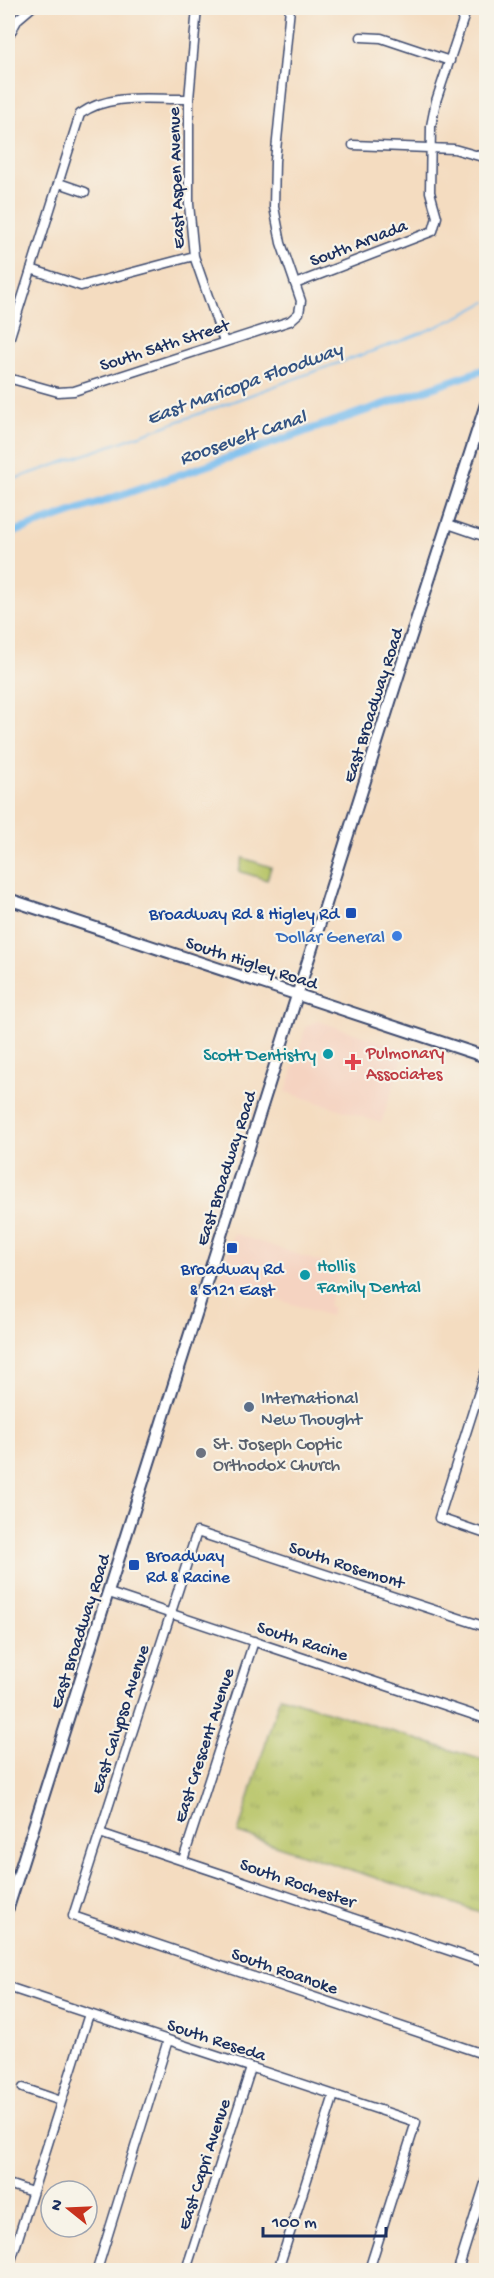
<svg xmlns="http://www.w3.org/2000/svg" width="494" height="2278" font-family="'Gochi Hand',sans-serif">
<defs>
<pattern id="grass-tufts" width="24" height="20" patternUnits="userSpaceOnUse" patternTransform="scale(1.5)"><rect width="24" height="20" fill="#b8c567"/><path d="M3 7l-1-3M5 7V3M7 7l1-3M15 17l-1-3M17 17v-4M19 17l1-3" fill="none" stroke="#95a058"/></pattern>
</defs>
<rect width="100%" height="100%" fill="#f7f3e8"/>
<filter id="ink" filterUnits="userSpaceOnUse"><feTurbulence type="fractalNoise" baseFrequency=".0167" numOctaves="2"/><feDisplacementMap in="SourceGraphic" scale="12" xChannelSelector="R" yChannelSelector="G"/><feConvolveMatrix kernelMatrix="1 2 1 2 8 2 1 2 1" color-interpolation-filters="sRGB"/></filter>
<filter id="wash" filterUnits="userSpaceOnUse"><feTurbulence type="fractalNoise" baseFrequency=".008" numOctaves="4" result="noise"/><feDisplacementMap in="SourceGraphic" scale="24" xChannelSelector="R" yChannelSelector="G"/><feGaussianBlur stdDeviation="1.35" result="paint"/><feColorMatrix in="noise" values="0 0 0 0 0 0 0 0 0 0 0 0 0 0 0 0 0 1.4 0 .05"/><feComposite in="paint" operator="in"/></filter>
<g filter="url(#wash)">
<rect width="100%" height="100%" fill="#f4dcc0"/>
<!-- built -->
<path fill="#f5d3c1" d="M318,1021L406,1050L381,1123L286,1092L306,1026Z
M233,1233L341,1269L328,1305L333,1308L330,1316L220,1281Z"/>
<!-- grass -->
<path fill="url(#grass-tufts)" stroke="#6a7a62" stroke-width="1.5" d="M280,1696L486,1761V1914L238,1833Z"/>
<!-- garden -->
<path fill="#b8c567" stroke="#6a7a62" stroke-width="1.5" d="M243,858L271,867L267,880L239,871Z"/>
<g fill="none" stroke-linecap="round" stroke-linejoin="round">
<!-- stream -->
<path stroke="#78bdef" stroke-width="2" d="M8,481C110,447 212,409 313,372C371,351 433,333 486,302"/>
<!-- canal -->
<path stroke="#78bdef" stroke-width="8" d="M8,534L486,369"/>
</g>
</g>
<g filter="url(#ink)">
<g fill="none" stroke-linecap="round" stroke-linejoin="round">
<!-- minor casing -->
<g stroke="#3c496d" stroke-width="11">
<path id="minor" d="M197,8L189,99V204L194,256L224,342
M8,37L18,19L31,8
M361,37L381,38L450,61
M353,145L454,149L486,158
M59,183L85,192
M31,269L81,286L194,256
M295,284L433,231L437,217L430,192L431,126L436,101L467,8
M8,343L80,114C110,92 154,100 189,99
M8,378L58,392L74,391L290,321L299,313L301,301L281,243L274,207L275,161L290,8
M448,524L486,537
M486,1370L439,1518L486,1534
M109,1593L486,1719
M486,1627L197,1532L73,1916L486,2055
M100,1833L486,1963
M183,1860L254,1641
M8,1987L416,2122L369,2270
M23,2088L61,2101
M8,2184L32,2192
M8,2270L89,2014
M97,2270L168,2040
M186,2270L251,2068
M278,2270L334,2095
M458,2270L486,2180"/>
</g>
<!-- major casing -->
<g stroke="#3c496d" stroke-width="14">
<path id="major" d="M8,899L486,1057
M8,1908L402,664L486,404"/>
</g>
<!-- minor -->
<use href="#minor" stroke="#fff" stroke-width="8"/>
<!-- major -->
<use href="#major" stroke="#fff" stroke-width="10"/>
</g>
</g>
<!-- markers -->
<g fill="#1a4fb4" stroke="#f7f3e8" stroke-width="2">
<rect x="345" y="907" width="12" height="12" rx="3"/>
<rect x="226" y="1242" width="12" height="12" rx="3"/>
<rect x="128" y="1559" width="12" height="12" rx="3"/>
</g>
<circle fill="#3f7fe0" stroke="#f7f3e8" stroke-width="2" cx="397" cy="936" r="6"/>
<g fill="#0f9aa8" stroke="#f7f3e8" stroke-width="2">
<circle cx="328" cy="1054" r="6"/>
<circle cx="305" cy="1275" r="6"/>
</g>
<path fill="#e0444e" stroke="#f7f3e8" stroke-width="2" d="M350 1053h6v6h6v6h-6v6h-6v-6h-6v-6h6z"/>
<circle fill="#5c6f8a" stroke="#f7f3e8" stroke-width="2" cx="249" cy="1407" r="6"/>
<circle fill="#6b7280" stroke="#f7f3e8" stroke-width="2" cx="201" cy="1453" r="6"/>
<g text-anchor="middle" stroke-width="4.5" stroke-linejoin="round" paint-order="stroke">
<!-- street labels -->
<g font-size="18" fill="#1b2f5e" stroke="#f7f3e8">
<text transform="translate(175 178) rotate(-92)" y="6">East Aspen Avenue</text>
<text transform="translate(358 242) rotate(-21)" y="6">South Arvada</text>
<text transform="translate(164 344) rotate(-18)" y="6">South 54th Street</text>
<text transform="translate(372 705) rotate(-72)" y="6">East Broadway Road</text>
<text transform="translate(252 962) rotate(18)" y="6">South Higley Road</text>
<text transform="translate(225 1168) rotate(-72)" y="6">East Broadway Road</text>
<text transform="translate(347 1564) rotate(18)" y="6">South Rosemont</text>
<text transform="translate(79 1631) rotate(-72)" y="6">East Broadway Road</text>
<text transform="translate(303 1640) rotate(18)" y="6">South Racine</text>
<text transform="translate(119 1719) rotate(-72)" y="6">East Calypso Avenue</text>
<text transform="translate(203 1745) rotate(-72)" y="6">East Crescent Avenue</text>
<text transform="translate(298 1882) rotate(19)" y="6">South Rochester</text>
<text transform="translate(285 1970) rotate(19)" y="6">South Roanoke</text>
<text transform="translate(217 2039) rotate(18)" y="6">South Reseda</text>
<text transform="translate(203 2164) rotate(-72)" y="6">East Capri Avenue</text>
</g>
<!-- transit labels -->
<g font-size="18" fill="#164399" stroke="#f7f3e8" text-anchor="end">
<text x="339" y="919">Broadway Rd &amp; Higley Rd</text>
<text x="232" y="1274" text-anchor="middle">Broadway Rd<tspan x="232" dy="21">&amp; 5121 East</tspan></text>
<text x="146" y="1561" text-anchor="start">Broadway<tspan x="146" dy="21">Rd &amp; Racine</tspan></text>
</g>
<!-- shop labels -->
<g font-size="18" fill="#366cbe" stroke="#f7f3e8" text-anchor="end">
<text x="385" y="942">Dollar General</text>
</g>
<!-- health labels -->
<g font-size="18" fill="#be3a42" stroke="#f7f3e8" text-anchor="start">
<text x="366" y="1058">Pulmonary<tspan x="366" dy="21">Associates</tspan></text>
</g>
<!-- culture labels -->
<g font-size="18" fill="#0d838f" stroke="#f7f3e8" text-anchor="end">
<text x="316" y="1060">Scott Dentistry</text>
<text x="317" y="1271" text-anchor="start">Hollis<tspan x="317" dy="21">Family Dental</tspan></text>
</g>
<!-- service labels -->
<g font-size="18" fill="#4e5e75" stroke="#f7f3e8" text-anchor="start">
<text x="261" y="1403">International<tspan x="261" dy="21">New Thought</tspan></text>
</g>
<!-- worship labels -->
<g font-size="18" fill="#5b616d" stroke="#f7f3e8" text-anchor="start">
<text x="213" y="1449">St. Joseph Coptic<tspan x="213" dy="21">Orthodox Church</tspan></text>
</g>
<!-- water labels -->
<g font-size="20" font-style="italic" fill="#325282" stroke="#f7f3e8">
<text transform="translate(244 382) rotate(-20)" y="7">East Maricopa Floodway</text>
<text transform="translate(242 436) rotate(-19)" y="7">Roosevelt Canal</text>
</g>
</g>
<!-- margin -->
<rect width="494" height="2278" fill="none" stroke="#f7f3e8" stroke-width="30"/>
<!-- north arrow -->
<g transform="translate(69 2209) rotate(288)"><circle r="28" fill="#f7f3e8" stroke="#9fa5b1" stroke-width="1.5"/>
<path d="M0-4.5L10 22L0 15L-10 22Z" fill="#c8321e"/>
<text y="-9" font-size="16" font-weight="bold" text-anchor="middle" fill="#1b2f5e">N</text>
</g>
<!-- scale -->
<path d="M263 2227v9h123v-9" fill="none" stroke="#1b2f5e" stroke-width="3"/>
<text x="272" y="2227" font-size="18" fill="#1b2f5e" stroke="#f7f3e8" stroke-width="4.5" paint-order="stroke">100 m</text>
</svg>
